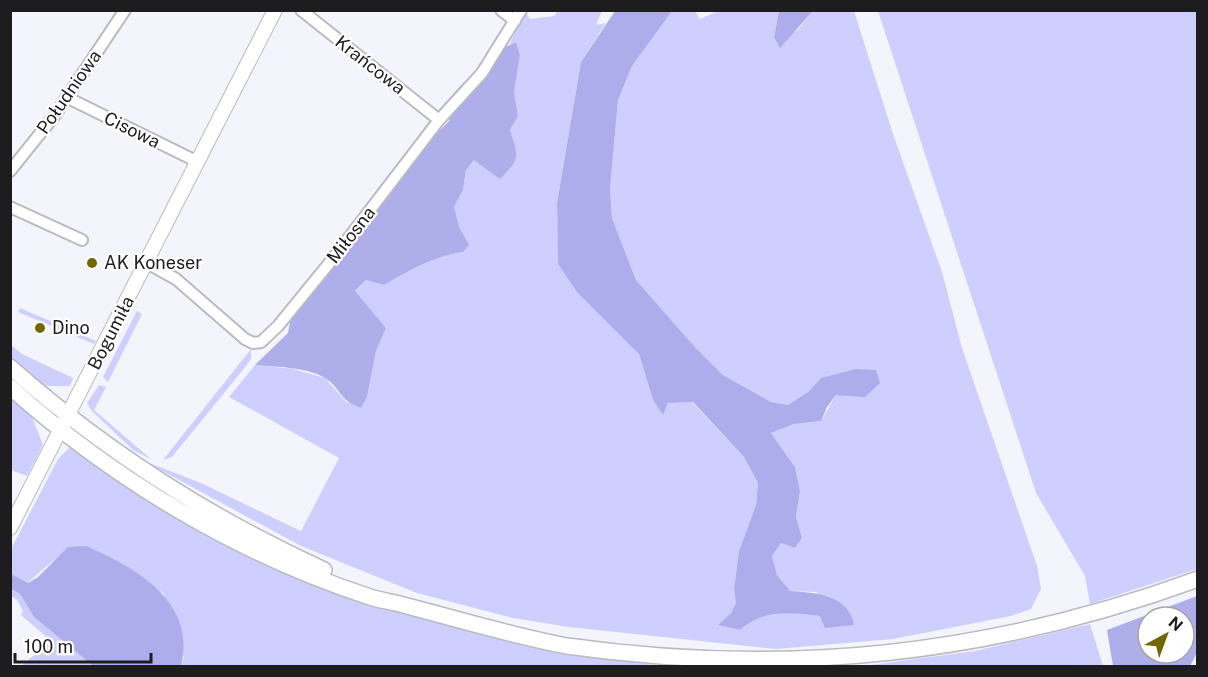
<svg xmlns="http://www.w3.org/2000/svg" width="1208" height="677" font-family="'Public Sans',sans-serif">
<rect width="100%" height="100%" fill="#f4f5fc"/>
<!-- green -->
<path fill="#cecfff" d="M558,11H602L596,25L606,23L581,62L557,203L558,264L639,354L653,400L663,414L668,403L692,402L744,457L758,483L756,505L739,551L734,589L736,603L731,613L719,625L740,630C765,608 789,612 820,616L817,592L790,591L777,575L772,556L781,543L795,548L802,538L796,517L800,491L795,467L771,433L794,424L821,421L836,395L821,378L808,392L788,405L771,402L723,375L694,346L636,280L612,218L610,189L618,100L632,66L672,11H695L700,19L718,11H779L774,37L797,31L813,11H854L893,134L942,272L962,348L1037,566L1041,589L1031,609L1011,616L893,639L776,649L569,627L513,618L417,593L301,546L144,461L201,483L301,531L339,458L229,397L255,365L293,369L325,378L347,403L367,397L376,351L386,328L355,292L366,280L384,285C410,271 434,256 463,252L454,207L463,190L466,170L474,160L514,143L510,130L518,116L514,92L520,55L516,42L509,45L526,12L530,19L554,16Z
M878,11H1197V569L1090,604L1085,576L1036,493Z
M20,308L96,341L94,344L18,312Z
M137,311L142,314L108,382L103,377Z
M10,344L22,354L73,378L70,386H43L11,362Z
M251,349V359L246,366L172,457L163,460Z
M99,385L106,387L94,410L152,460L133,450L92,411L87,403Z
M10,392L32,417L43,445L27,476L11,470Z
M70,447H76L128,482L402,611L488,637L619,661L667,666H181L184,657L164,594L124,566L85,546L54,560L27,583L11,574L10,551L58,459Z
M11,589L20,594L34,617L93,666H21L51,641L21,615L23,611L17,600L11,596Z
M1090,624L1103,666H863L975,651Z"/>
<!-- forest -->
<path fill="#aeaeeb" fill-rule="evenodd" d="M516,42L520,55L514,92L518,116L510,130C519,157 520,159 500,179L474,160L466,170L463,190L454,207L459,227L469,245L463,252C434,256 409,271 384,285L366,280L355,291L386,328L376,351L367,397L361,408C338,400 341,388 325,378C306,367 276,367 255,365L288,333L290,322L418,153L450,120L438,111L464,82L475,89L479,86L503,48Z
M1197,596V653L1190,666H1113L1107,630ZM1148,617H1184V653H1148Z"/>
<!-- water -->
<path fill="#aeadeb" d="M615,11H672L632,66L618,100L610,189L612,218L636,280L694,346L723,375L771,402L788,405L808,392L821,378L856,369L876,370L880,383L865,397L836,395L827,407L821,421L794,424L771,433L795,467L800,491L796,517L802,538L795,548L781,543L772,556L777,575L790,591C816,593 848,594 854,625L825,628L820,616C789,612 764,609 740,630L718,625L731,613L736,603L734,589L739,551L756,505L758,483L744,457L693,402L668,403L663,415L653,400L639,354L577,292L558,264L557,203L581,62Z
M779,11H813L780,48L774,37Z
M86,546C136,568 197,601 181,666H93L34,617L20,594L11,589V574L28,583L38,577L68,547Z"/>
<g fill="none" stroke-linecap="round" stroke-linejoin="round">
<!-- street casing -->
<g stroke="#babac1" stroke-width="14">
<path id="street" d="M301,10L439,120
M501,10L515,21
M66,97L198,162
M10,171L55,115L125,10
M10,207L82,240
M147,263L176,279L245,339L253,343L261,342L278,326L331,261L439,120L482,73L521,10"/>
</g>
<!-- secondary casing -->
<g stroke="#babac1" stroke-width="16">
<path id="secondary" d="M10,528L275,10"/>
</g>
<!-- primary casing -->
<g stroke="#babac1" stroke-width="18">
<path id="primary" d="M10,367C104,450 210,518 324,570
M10,387C114,480 238,554 370,597C382,601 395,602 407,606C461,620 513,636 567,646C787,677 990,655 1198,579"/>
</g>
<!-- street -->
<use href="#street" stroke="#fff" stroke-width="10"/>
<!-- secondary -->
<use href="#secondary" stroke="#fff" stroke-width="14"/>
<!-- primary -->
<use href="#primary" stroke="#fff" stroke-width="15"/>
</g>
<!-- markers -->
<g fill="#716900" stroke="#fff" stroke-width="2">
<circle cx="92" cy="263" r="6"/>
<circle cx="40" cy="328" r="6"/>
</g>
<g text-anchor="middle" stroke-width="4.5" stroke-linejoin="round" paint-order="stroke">
<!-- street labels -->
<g font-size="18" fill="#1d1d1f" stroke="#fff">
<text transform="translate(370 65) rotate(38)" y="6">Krańcowa</text>
<text transform="translate(69 92) rotate(-55)" y="6">Południowa</text>
<text transform="translate(132 130) rotate(26)" y="6">Cisowa</text>
<text transform="translate(351 235) rotate(-52)" y="6">Miłosna</text>
<text transform="translate(111 333) rotate(-63)" y="6">Bogumiła</text>
</g>
<!-- poi labels -->
<g font-size="18" fill="#1d1d1f" stroke="#fff" text-anchor="start">
<text x="104" y="269">AK Koneser</text>
<text x="52" y="334">Dino</text>
</g>
</g>
<!-- border -->
<rect width="1208" height="677" fill="none" stroke="#1d1d1f" stroke-width="24"/>
<!-- north arrow -->
<g transform="translate(1166 635) rotate(41)"><circle r="28" fill="#ffffff" stroke="#a5a5a5" stroke-width="1.5"/>
<path d="M0-4.5L10 22L0 15L-10 22Z" fill="#716900"/>
<text y="-9" font-size="16" font-weight="bold" text-anchor="middle" fill="#1d1d1f">N</text>
</g>
<!-- scale -->
<path d="M15 653v9h136v-9" fill="none" stroke="#1d1d1f" stroke-width="3"/>
<text x="24" y="653" font-size="18" fill="#1d1d1f" stroke="#ffffff" stroke-width="4.5" paint-order="stroke">100 m</text>
</svg>
